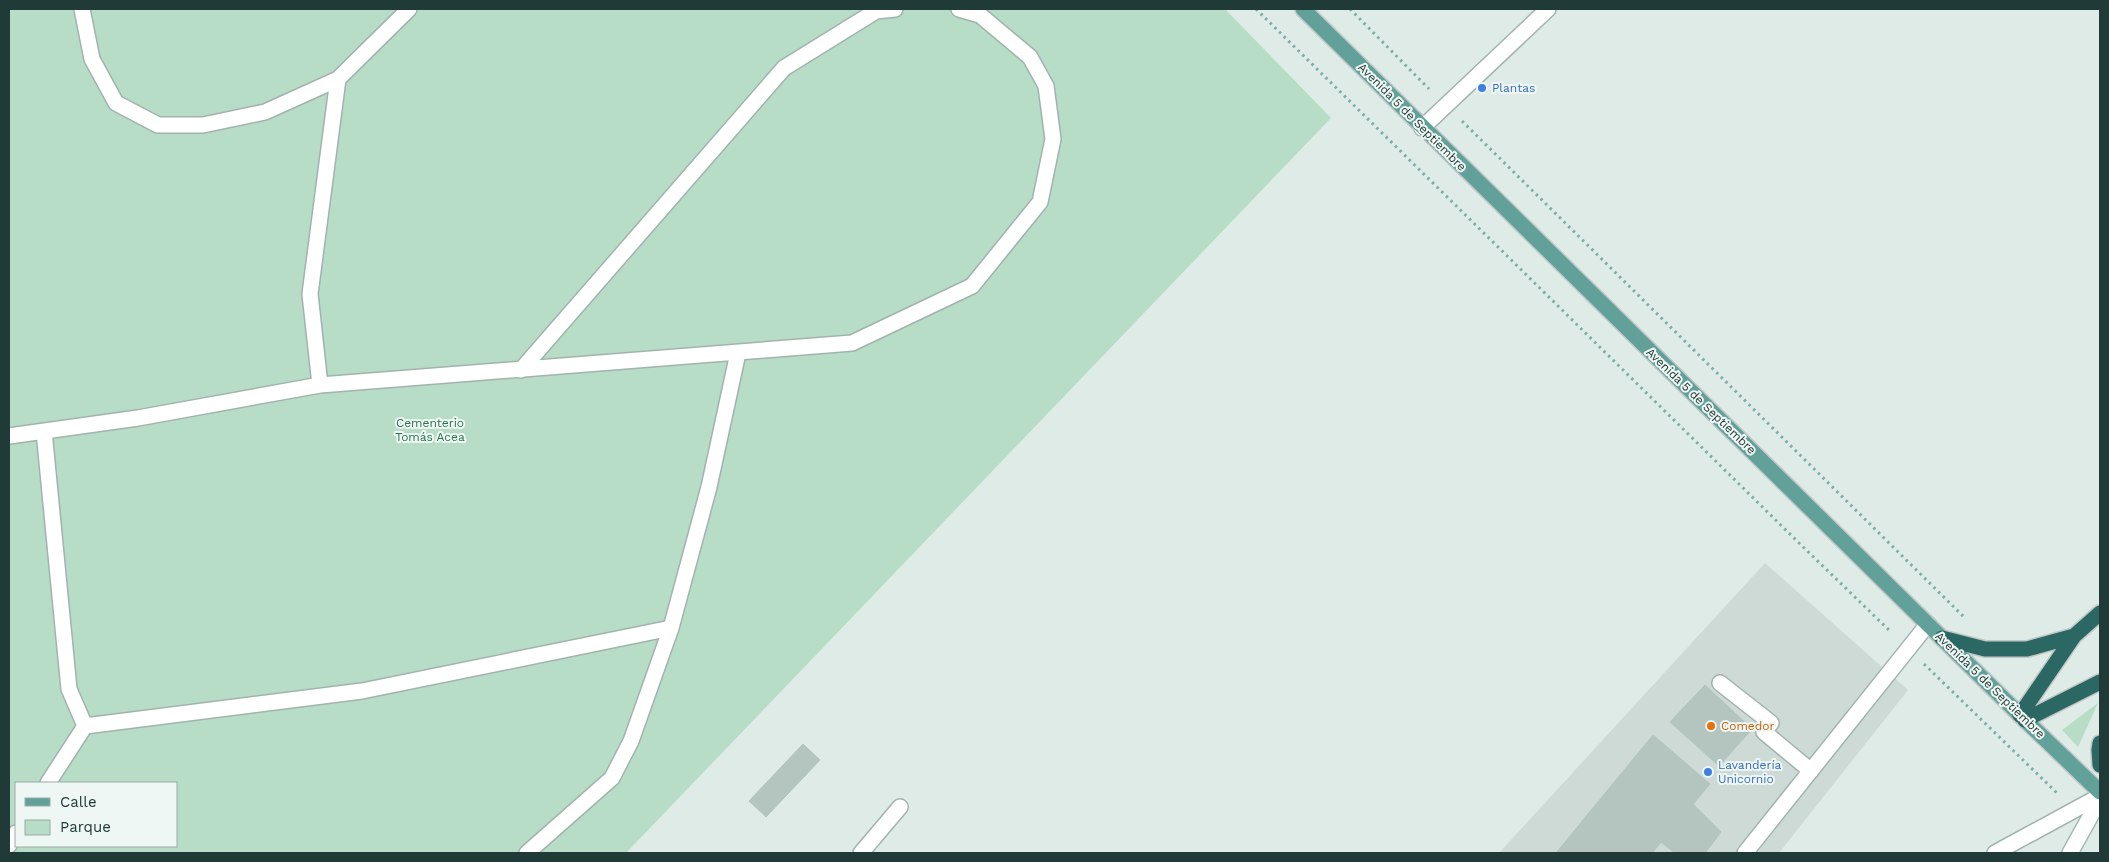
<svg xmlns="http://www.w3.org/2000/svg" width="2109" height="862" font-family="'Work Sans',sans-serif">
<rect width="100%" height="100%" fill="#dfebe7"/>
<!-- built -->
<path fill="#cddad6" d="M1765,563L1908,690L1779,853H1499Z"/>
<!-- green -->
<path fill="#b7ddc6" fill-rule="evenodd" d="M9,9H1225L1331,118L626,853H9ZM16,783H176V846H16Z
M2098,703L2078,747L2062,730Z"/>
<!-- building -->
<path fill="#b4c5c0" stroke="#b1c4bf" d="M1705,685L1752,729L1719,766L1670,722Z
M1653,735L1710,784L1652,853H1556Z
M803,744L820,760L766,817L749,801Z
M1693,804L1721,832L1705,853H1675L1661,842Z"/>
<g fill="none" stroke-linecap="round" stroke-linejoin="round">
<!-- lane casing -->
<g stroke="#a2b3af" stroke-width="18">
<path id="lane" d="M82,9L92,59L116,103L158,125H203L265,112L338,79L409,9
M1422,128L1548,9
M521,370L784,68L876,11L895,9
M320,385L310,294L338,79
M44,431L69,689L85,726L48,783
M9,436L138,418L320,385L852,343L972,286L1040,202L1053,139L1046,86L1030,57L980,15L959,9
M671,628L709,487L738,353
M1720,683L1771,723L1764,732L1811,771
M85,726L362,691L671,628L631,741L612,778L527,853
M9,845L16,833
M861,853L900,807
M1745,853L1928,624
M1995,853L2100,796"/>
</g>
<!-- secondary casing -->
<g stroke="#9eb7b1" stroke-width="18">
<path id="secondary" d="M2070,853L2100,799"/>
</g>
<!-- primary casing -->
<g stroke="#c1c8c7" stroke-width="18">
<path id="primary" d="M1303,9L2020,715L2100,792"/>
</g>
<!-- highway casing -->
<g stroke="#c1c8c7" stroke-width="18">
<path id="highway" d="M1942,638L1985,649H2027L2074,636
M2020,715L2074,636L2100,613
M2025,720L2100,682
M2100,743L2099,750L2100,765"/>
</g>
<!-- path -->
<path stroke="#7eafa6" stroke-width="3" stroke-dasharray="2.5 4" stroke-linecap="butt" d="M1256,9L1798,542L1891,632
M1350,9L1429,89
M1462,121L1966,619
M1924,664L2058,794"/>
<!-- lane -->
<use href="#lane" stroke="#fff" stroke-width="15"/>
<!-- secondary -->
<use href="#secondary" stroke="#fff" stroke-width="15"/>
<!-- primary -->
<use href="#primary" stroke="#62a19a" stroke-width="15"/>
<!-- highway -->
<use href="#highway" stroke="#2b6863" stroke-width="15"/>
</g>
<!-- markers -->
<g fill="#3f7fe0" stroke="#eff7f4" stroke-width="2">
<circle cx="1482" cy="88" r="5"/>
<circle cx="1708" cy="772" r="5"/>
</g>
<circle fill="#e8710a" stroke="#eff7f4" stroke-width="2" cx="1711" cy="726" r="5"/>
<g text-anchor="middle" stroke-width="4" stroke-linejoin="round" paint-order="stroke">
<!-- shop labels -->
<g font-size="12" fill="#366cbe" stroke="#eff7f4" text-anchor="start">
<text x="1492" y="92">Plantas</text>
<text x="1718" y="769">Lavandería<tspan x="1718" dy="14">Unicornio</tspan></text>
</g>
<!-- street labels -->
<g font-size="12" fill="#203b37" stroke="#eff7f4">
<text transform="translate(1412 117) rotate(45)" y="4">Avenida 5 de Septiembre</text>
<text transform="translate(1701 401) rotate(44)" y="4">Avenida 5 de Septiembre</text>
<text transform="translate(1990 685) rotate(44)" y="4">Avenida 5 de Septiembre</text>
</g>
<!-- park labels -->
<g font-size="12" fill="#29724f" stroke="#eff7f4">
<text x="430" y="427">Cementerio<tspan x="430" dy="14">Tomás Acea</tspan></text>
</g>
<!-- food labels -->
<g font-size="12" fill="#c56008" stroke="#eff7f4" text-anchor="start">
<text x="1721" y="730">Comedor</text>
</g>
</g>
<!-- border -->
<rect width="2109" height="862" fill="none" stroke="#203b37" stroke-width="20"/>
<!-- legend -->
<rect x="15" y="782" width="162" height="65" fill="#eff7f4" stroke="#9caca8"/>
<rect x="25" y="798" width="25" height="8" fill="#62a19a" stroke="#9caca8"/>
<text x="60" y="807" font-size="15" fill="#203b37">Calle</text>
<rect x="25" y="820" width="25" height="15" fill="#b7ddc6" stroke="#9caca8"/>
<text x="60" y="832" font-size="15" fill="#203b37">Parque</text>
</svg>
